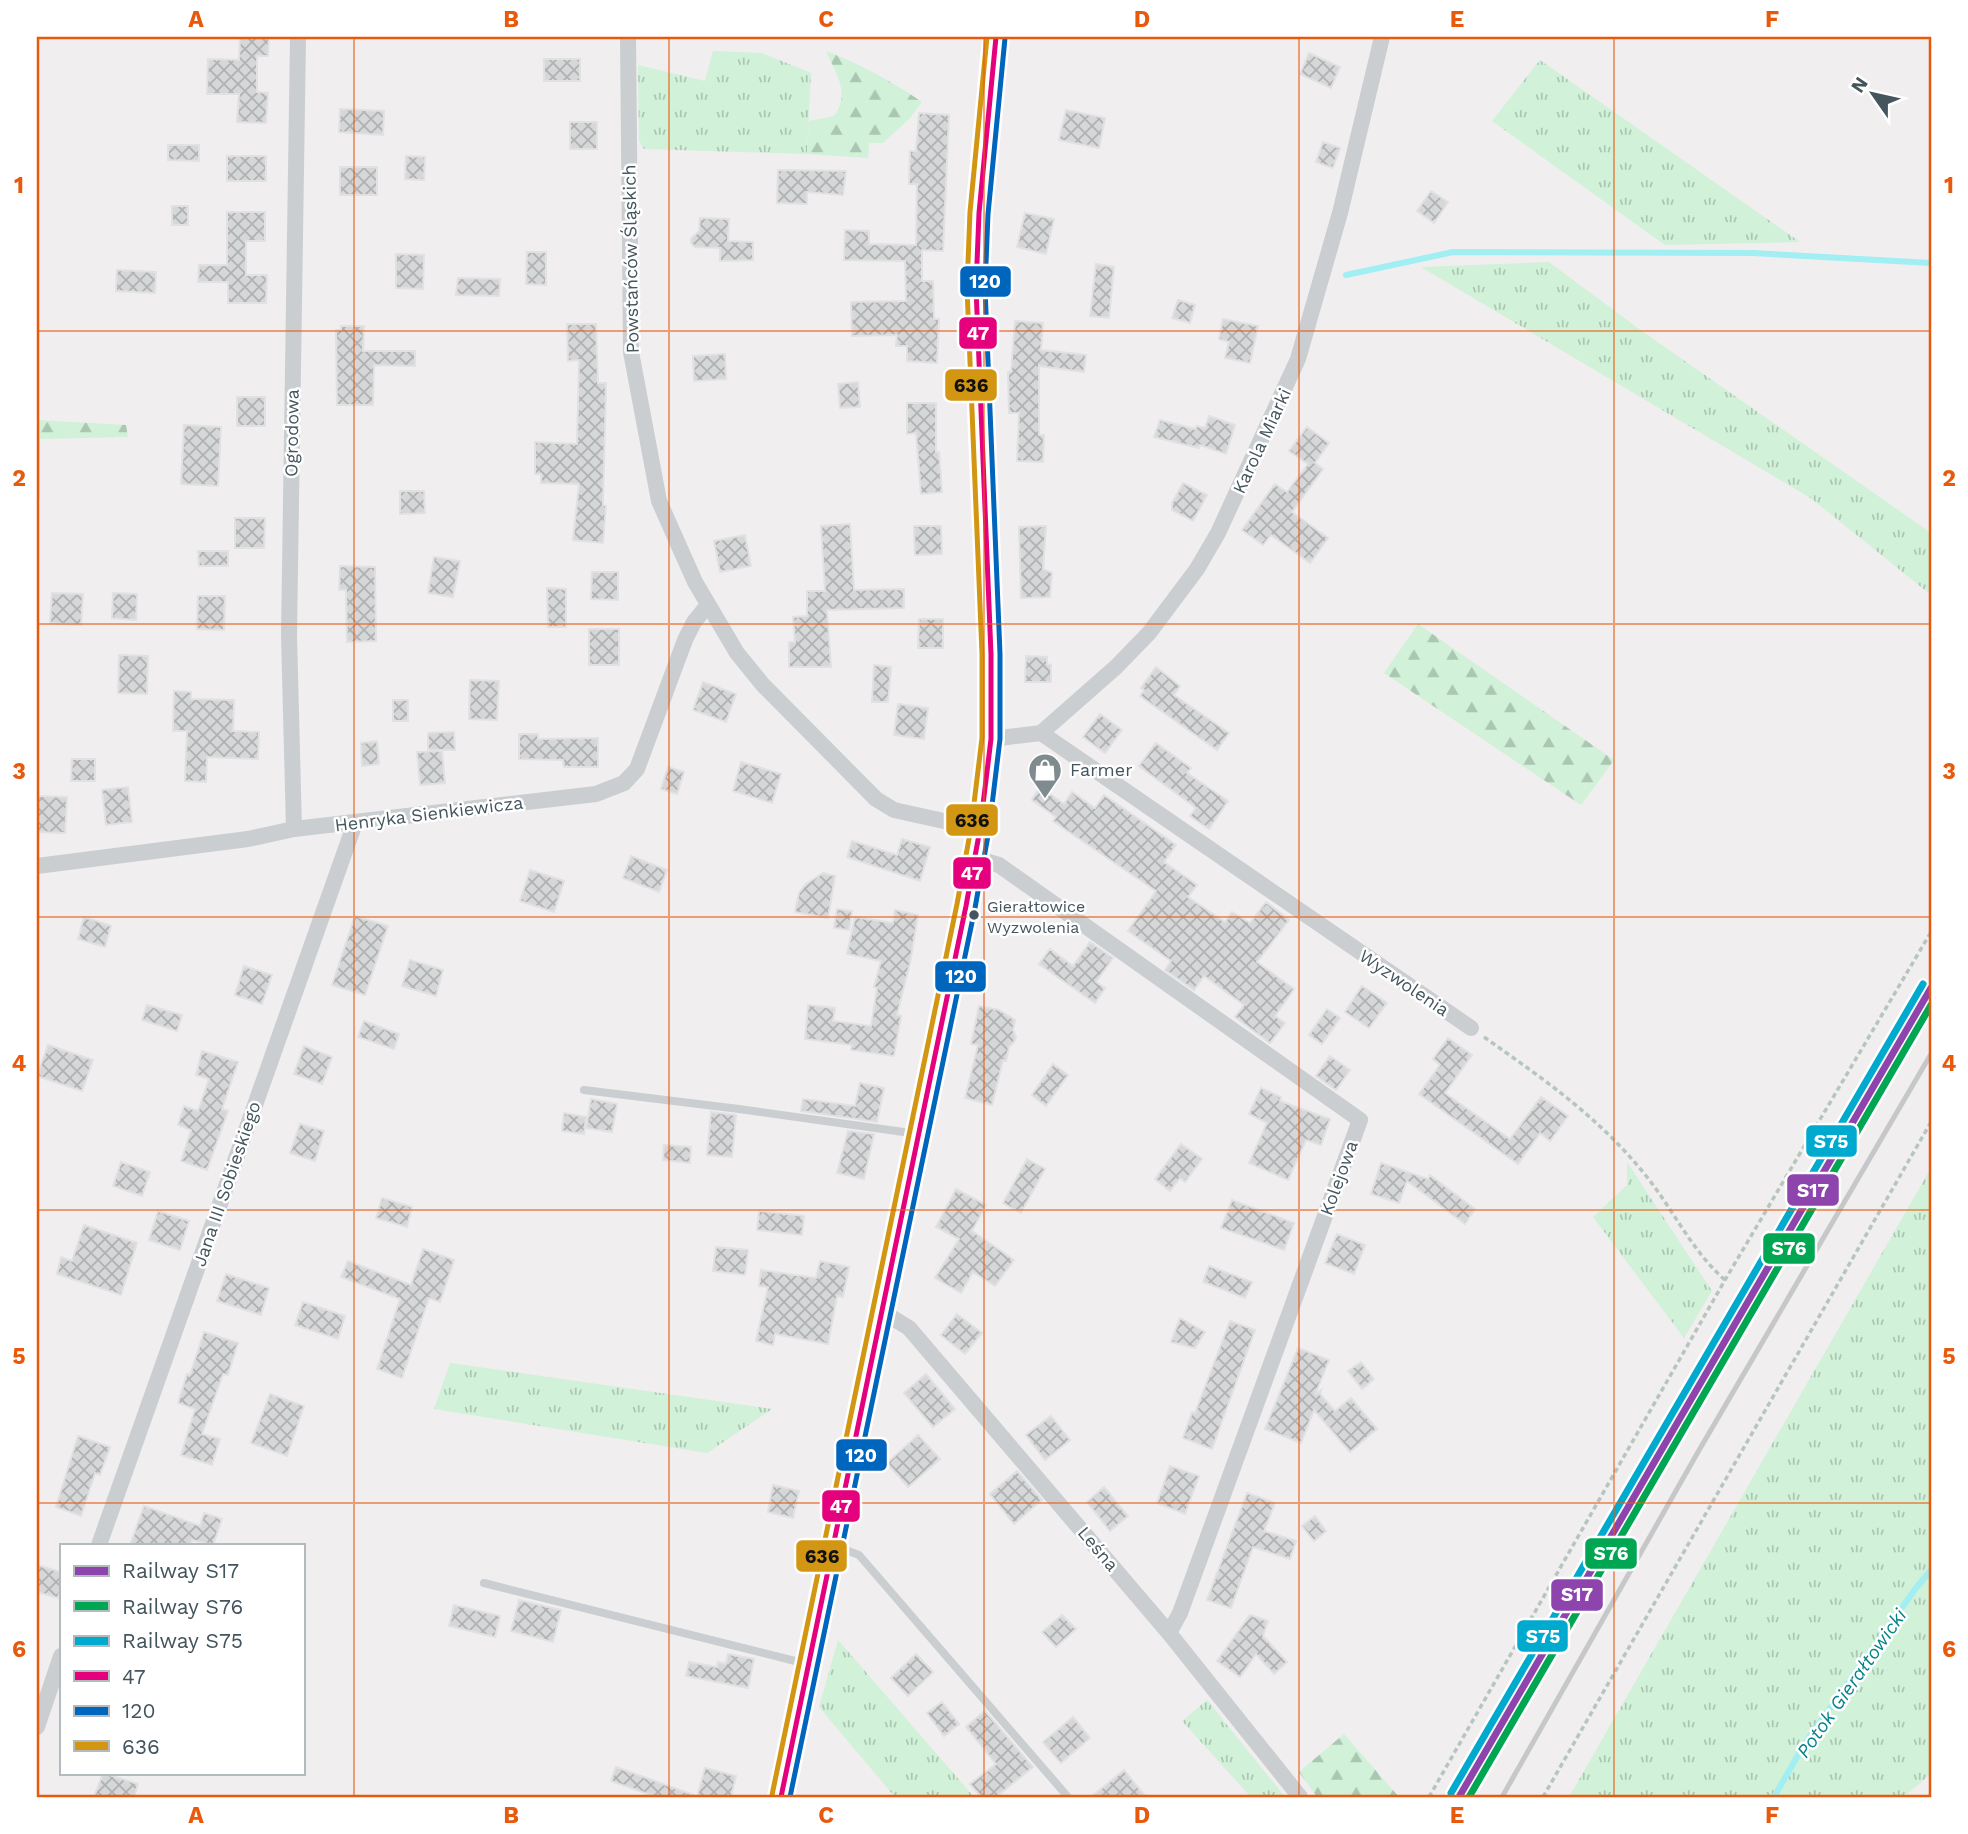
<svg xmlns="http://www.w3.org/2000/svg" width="1968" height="1834" font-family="'Work Sans',sans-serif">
<defs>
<pattern id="grass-tufts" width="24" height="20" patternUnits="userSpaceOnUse" patternTransform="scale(1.75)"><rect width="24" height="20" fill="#d1f1d8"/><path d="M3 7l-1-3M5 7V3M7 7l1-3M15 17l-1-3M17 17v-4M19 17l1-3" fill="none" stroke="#abc6b2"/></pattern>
<pattern id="forest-firs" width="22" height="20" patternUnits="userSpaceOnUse" patternTransform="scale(1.75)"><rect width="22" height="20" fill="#d1f1d8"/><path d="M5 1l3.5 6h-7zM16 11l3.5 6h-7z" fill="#abc6b2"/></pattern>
<pattern id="building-cross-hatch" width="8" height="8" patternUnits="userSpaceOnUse" patternTransform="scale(1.75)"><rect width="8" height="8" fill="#d6d7d9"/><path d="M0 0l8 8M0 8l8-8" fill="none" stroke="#afb1b3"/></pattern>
</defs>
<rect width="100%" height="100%" fill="#f0eeef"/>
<!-- grass -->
<path fill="url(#grass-tufts)" d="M713,51L762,53L811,73L807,154L644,149L639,141L638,65L705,81Z
M1540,60L1800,242L1665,245L1492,121Z
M1549,262L1639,329L1931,533V595L1812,499L1421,267Z
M1627,1162L1712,1291L1684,1338L1593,1217L1627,1185Z
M1931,1168V1774L1903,1797H1569Z
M450,1363L772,1409L707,1453L434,1409Z
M838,1640L974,1797H895L819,1707Z
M1207,1700L1285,1797H1251L1182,1721Z"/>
<!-- forest -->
<path fill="url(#forest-firs)" d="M826,51C860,64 891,81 922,102L910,118L883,143H869L868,158L807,154L809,121L834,116C851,92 836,75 826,51Z
M37,420L126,425L128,437L40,439V499L37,504Z
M1418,624L1614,760L1581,805L1384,673Z
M1344,1734L1399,1797H1317L1299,1772Z"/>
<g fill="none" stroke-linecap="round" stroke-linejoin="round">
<!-- stream -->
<path stroke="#a1eef3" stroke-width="6" d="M1346,275L1453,252L1753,253L1931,263
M1774,1797L1805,1743L1916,1588L1931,1570"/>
</g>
<!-- building -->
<path fill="url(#building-cross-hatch)" stroke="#e1e0e2" stroke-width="2" d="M240,37H269L268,56H257V92L268,93L266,123L237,122L239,94H207L208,59L239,60Z
M1309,53L1340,67L1331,88L1300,74Z
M544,59H580V81H544Z
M340,109L384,111L383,135L339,132Z
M1066,110L1105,118L1099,148L1059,140Z
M919,113L949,115L943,251L922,250V281H933L934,319H939L937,363L907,361V346H896L897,335L852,336L851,302L906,301L905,261L844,260L845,230L869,231V244L916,245L917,184H909L910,151H916Z
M570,122H597V149H570Z
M1323,142L1340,148L1333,168L1316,162Z
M168,145H199V161L168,160Z
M227,156H266V181H227Z
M406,156L425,157L424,180L405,179Z
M340,167H377V195H340Z
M778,170L846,171L843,195L807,192V204L777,203Z
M1431,191L1448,202L1434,223L1417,211Z
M172,206H188V225H172Z
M227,212H265V241H246V275H267L266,303H228V282H198L199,265H227Z
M1025,213L1054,219L1046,254L1017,247Z
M700,218L729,219L728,241L753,242V260L720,261V248L695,247L691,243V239L699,231Z
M527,252H546V285L526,284Z
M396,254L424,255L423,289L396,288Z
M1096,264L1114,267L1109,318L1090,316Z
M117,270L156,272L155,293L116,291Z
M458,278L500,279L499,296L456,295Z
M1178,300L1195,305L1190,323L1172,318Z
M1223,319L1258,326L1250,363L1225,358L1229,342L1219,339Z
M1015,321L1043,323L1041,350L1086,355L1084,372L1039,366V435H1044L1043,462L1017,461L1019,413H1009L1008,372H1011Z
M567,324H596L598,383H606L603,505L606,506L603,543L573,540L579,484L541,483V474H535V442L577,444L579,360L568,361Z
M341,326H364L363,351H415V366L374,365L373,405H337L336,330H341Z
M725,354L726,379L694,381L693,356Z
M858,382L860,407L840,408L838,384Z
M237,397H265V426H237Z
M907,403H936V452H939L942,492L921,494L916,433L907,434Z
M1209,416L1235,425L1226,454L1200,445L1199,448L1154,437L1160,420L1195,429L1197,426L1205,428Z
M184,425L221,427L218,486L181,484Z
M1307,427L1329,443L1315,463L1323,469L1292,512L1328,538L1310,563L1271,535L1263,545L1242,530L1275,484L1287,492L1308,464L1289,451Z
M1183,483L1207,495L1193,521L1172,510V503Z
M400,491H424L425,513L400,514Z
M235,518H265L264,548H235Z
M850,524L854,590L904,589V608L827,610L831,667H789V642H795L793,617L807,616V591H825L821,526Z
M914,526H941L942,554L915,555Z
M1046,526L1043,569L1052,573L1050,597L1021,598L1019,527Z
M745,535L751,566L720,572L714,541Z
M198,551H228V566H199Z
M434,557L460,561L453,597L428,593Z
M340,566L375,567L376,641L347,642L346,590H339Z
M592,572H618V600L591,599Z
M547,588L566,589V627H548Z
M52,593L83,594L81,625L50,623Z
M113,593L137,594L136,620L112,618Z
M198,596H225L224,630L197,629Z
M919,619H943V648H918Z
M589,629H619V665H589Z
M119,655L148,656L147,694L118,693Z
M1026,656L1047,657V664L1051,665V682H1025Z
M874,665L891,667L888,702H872Z
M1156,667L1180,686L1174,695L1229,733L1217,750L1140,696L1144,690L1141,688Z
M470,680L499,681L497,720L469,719Z
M703,682L736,694L726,722L693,710Z
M174,691L191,692V699L234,700L233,731L259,732L258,759L207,757L206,782L185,781L187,731H173Z
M393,700H408V721H393Z
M898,704L928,708L924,739L894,735Z
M1100,714L1122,730L1105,753L1083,737Z
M454,732L455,750H428V733Z
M519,734H538V739L598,738V767H564L563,760L519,759Z
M377,741L379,764L362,766L361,743Z
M1156,743L1191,768L1187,773L1228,801L1209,829L1190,816L1196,808L1139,766Z
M442,751L445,783L420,785L417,752Z
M72,759H95V781H71Z
M741,762L781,774L772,803L733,791Z
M668,767L684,772L677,794L661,789Z
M128,787L132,822L106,825L102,790Z
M1040,787L1064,804L1072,792L1095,808L1104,795L1176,845L1164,862L1197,885L1188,897L1225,922L1232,912L1250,923L1266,902L1289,920L1257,962L1294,989L1275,1016L1285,1023L1270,1043L1235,1017L1244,1005L1204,976L1194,990L1165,970L1171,961L1128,931L1156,891L1053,821L1056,817L1032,800Z
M37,796L67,797L65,833L37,832Z
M902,839L930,847L920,881L847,857L852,841L897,855Z
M631,856L667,870L659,892L623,878Z
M530,870L564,881L554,912L520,901Z
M823,873L835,876L828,918L795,912L799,893L806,884Z
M837,909L852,911L849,930L834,928Z
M895,910L918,915L910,963L897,1015L901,1016L894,1056L851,1050L852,1045L805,1039L808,1005L835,1008L833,1021L871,1026L877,988L874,987L881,961L847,954L855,917L893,923Z
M355,916L388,926L365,995L332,985Z
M84,917L111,926L105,947L78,939Z
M1090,942L1113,958L1096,982L1105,988L1095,1003L1039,964L1050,949L1073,966Z
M410,960L443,970L436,996L402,986Z
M244,966L272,975L262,1004L235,995Z
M1362,986L1387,1003L1369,1028L1345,1012Z
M147,1005L182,1015L177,1031L142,1020Z
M979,1006L999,1010L1015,1020L1013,1030L1016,1037L1014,1042L1009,1047L1006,1061L1003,1060L992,1105L965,1098L978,1045L971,1044Z
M1327,1009L1340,1018L1322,1044L1309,1035Z
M364,1021L399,1034L394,1049L358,1037Z
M1448,1038L1472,1055L1445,1093L1510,1139L1541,1097L1568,1116L1550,1141L1540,1133L1518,1164L1419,1094L1440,1065L1433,1059Z
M48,1045L93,1060L82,1091L37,1076Z
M304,1046L332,1057L322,1084L294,1074Z
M202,1051L238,1062L222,1109L228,1111L207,1170L181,1161L191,1130L178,1125L184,1106L198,1111L209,1079L196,1075Z
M1330,1056L1350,1070L1336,1090L1316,1076Z
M1053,1064L1068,1075L1046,1106L1032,1095Z
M860,1083L884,1088L877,1122L801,1111L803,1099L855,1106Z
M1261,1088L1281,1097L1280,1101L1330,1119L1321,1145L1306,1140L1288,1180L1249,1163L1267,1123L1249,1114Z
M591,1099L617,1104L612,1132L586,1128Z
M711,1112L736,1115L732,1157L707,1155Z
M564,1113L586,1117L584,1134L562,1131Z
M300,1124L324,1131L315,1161L290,1153Z
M848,1131L874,1134L864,1179L837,1173Z
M1181,1144L1202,1159L1185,1182L1180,1178L1170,1191L1155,1179Z
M664,1145L691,1147L690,1163L663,1160Z
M1027,1159L1045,1169L1021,1213L1003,1203Z
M121,1162L150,1172L142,1196L113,1186Z
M1381,1163L1428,1179L1430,1175L1475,1209L1465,1224L1407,1181L1399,1203L1371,1194Z
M956,1189L986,1205L972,1231L1014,1260L995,1286L973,1272L961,1293L935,1278L959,1239L936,1227Z
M382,1198L412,1207L407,1227L376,1218Z
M1232,1200L1294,1223L1284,1250L1221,1228Z
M158,1211L189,1221L180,1250L149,1240Z
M759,1211L804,1216L802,1235L757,1230Z
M84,1225L137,1243L121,1295L57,1274L61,1257L72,1261Z
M1337,1234L1365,1245L1354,1274L1325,1263Z
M716,1247L748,1250L745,1275L713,1271Z
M423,1249L454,1260L440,1302L429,1298L402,1378L377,1369L400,1299L341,1277L348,1261L411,1285Z
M820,1261L849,1267L843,1297L837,1296L828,1344L775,1334L773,1345L756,1341L768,1287L759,1286L761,1270L816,1278Z
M1209,1266L1252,1282L1245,1298L1203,1282Z
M226,1274L269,1288L261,1315L217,1301Z
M303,1302L345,1316L338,1339L295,1325Z
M957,1314L982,1333L965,1354L941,1335Z
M1180,1318L1205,1332L1195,1348L1171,1342Z
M1230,1321L1255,1330L1212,1449L1183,1438L1192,1412L1195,1413Z
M204,1332L238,1343L228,1375L223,1374L202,1434L220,1439L212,1465L181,1455L195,1409L178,1403L187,1374L190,1375Z
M1298,1348L1329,1360L1315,1395L1321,1390L1320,1394L1335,1411L1351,1398L1377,1429L1350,1452L1314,1410L1301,1443L1265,1429Z
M1361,1362L1374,1379L1362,1389L1348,1371Z
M926,1374L955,1409L933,1427L904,1393Z
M270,1394L304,1406L287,1456L251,1443Z
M1051,1416L1070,1440L1045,1460L1026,1435Z
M918,1435L940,1459L908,1487L887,1463Z
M78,1436L110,1447L100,1475L95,1473L81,1516L56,1507Z
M1170,1466L1199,1476L1185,1514L1157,1503Z
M1017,1471L1042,1500L1014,1524L990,1494Z
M773,1485L799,1491L793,1518L768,1512Z
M1104,1487L1128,1516L1110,1531L1087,1502Z
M1247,1493L1275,1503L1264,1531L1296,1541L1290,1559L1253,1547L1231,1608L1207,1600Z
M144,1506L200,1526L204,1513L222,1519L213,1545L192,1540L191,1545H130Z
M1315,1516L1326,1531L1314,1541L1302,1526Z
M37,1565L61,1572V1588L58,1598L37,1592Z
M519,1600L561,1610L553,1642L511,1631Z
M454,1605L500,1616L495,1637L449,1626Z
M1062,1615L1076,1629L1056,1647L1042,1632Z
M1250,1615L1268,1621L1263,1636L1287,1662L1274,1674L1256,1654L1240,1677L1217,1661Z
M728,1654L754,1659L748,1688L686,1676L689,1662L717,1667L718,1662L726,1664Z
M916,1654L933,1672L908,1696L891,1678Z
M942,1702L959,1724L944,1736L927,1713Z
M985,1711L1033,1767L996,1797H981L970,1784L996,1764L966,1727Z
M1073,1717L1090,1738L1061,1763L1043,1742Z
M616,1767L694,1795V1797H656L611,1781Z
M705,1768L736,1776L731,1797H697Z
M1124,1770L1146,1797H1091Z
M103,1773L138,1784L134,1797H94Z"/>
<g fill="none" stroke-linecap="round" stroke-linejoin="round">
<!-- path -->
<path stroke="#b7c5bf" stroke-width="3.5" stroke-dasharray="5 3.5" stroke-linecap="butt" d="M1484,1037C1546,1081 1599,1117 1647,1177C1674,1211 1692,1251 1725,1280
M1429,1797L1725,1280L1931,932
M1543,1797L1931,1122
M1928,1797L1931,1795"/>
<!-- service -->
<path stroke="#caced0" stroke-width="8" d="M584,1090L739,1109L918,1134
M835,1546L859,1555L1068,1797
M484,1583L807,1664"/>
<!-- minor -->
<path stroke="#caced0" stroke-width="16" d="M628,37L631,352L659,501L695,582L737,653L763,685L876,799L894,810L980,829
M1041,733L1471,1028
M991,739L1041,733L1116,667L1149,633L1197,569L1218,533L1298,359L1340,213L1382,37
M294,829L289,635L298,37
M975,858L999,865L1360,1120L1180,1613L1169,1633
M37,866L248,839L294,829L596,794L624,783L637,769L685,640L694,622L707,606
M883,1312L909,1328L1169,1633L1300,1797
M99,1545L355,823
M37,1727L61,1656"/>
<!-- secondary -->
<path stroke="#cbcfd1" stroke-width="23" d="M781,1797L966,906L980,829L991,739V654L976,288L979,213L996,37"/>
<!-- rail -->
<path stroke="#c5c7c9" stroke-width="5" d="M1502,1797L1698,1452L1931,1054"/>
<!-- bus-1 casing -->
<g stroke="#fff" stroke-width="10">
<path id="bus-1" d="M781,1797L966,906L980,829L991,739V654L976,288L979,213L996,37"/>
</g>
<!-- bus-2 casing -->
<g stroke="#fff" stroke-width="10">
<path id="bus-2" d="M790,1797L975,908L989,830L1000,739V654L985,288L988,214L1005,38"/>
</g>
<!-- bus-3 casing -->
<g stroke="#fff" stroke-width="10">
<path id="bus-3" d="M772,1795L957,904L971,828L982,738V654L967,288L970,212L987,37"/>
</g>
<!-- bus-1 -->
<use href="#bus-1" stroke="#e5007d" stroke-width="5"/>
<!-- bus-2 -->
<use href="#bus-2" stroke="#0065bd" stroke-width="5"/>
<!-- bus-3 -->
<use href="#bus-3" stroke="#d39613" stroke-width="5"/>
<!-- rail-1 casing -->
<g stroke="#fff" stroke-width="12">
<path id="rail-1" d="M1459,1797L1931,988"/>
</g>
<!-- rail-2 casing -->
<g stroke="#fff" stroke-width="12">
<path id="rail-2" d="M1469,1797L1931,1005"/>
</g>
<!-- rail-3 casing -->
<g stroke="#fff" stroke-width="12">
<path id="rail-3" d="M1451,1793L1923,984"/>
</g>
<!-- rail-1 -->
<use href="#rail-1" stroke="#8e44ad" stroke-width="7"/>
<!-- rail-2 -->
<use href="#rail-2" stroke="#00a651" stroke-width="7"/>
<!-- rail-3 -->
<use href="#rail-3" stroke="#00a9ce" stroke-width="7"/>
</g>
<!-- grid -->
<path fill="none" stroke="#e8590c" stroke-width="2" stroke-opacity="0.55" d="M354,37V1797M669,37V1797M984,37V1797M1299,37V1797M1614,37V1797M37,331H1931M37,624H1931M37,917H1931M37,1210H1931M37,1503H1931"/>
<!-- icons -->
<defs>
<g id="shop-pin" transform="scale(1.75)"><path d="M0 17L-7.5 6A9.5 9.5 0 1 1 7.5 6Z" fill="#808b90" stroke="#fff"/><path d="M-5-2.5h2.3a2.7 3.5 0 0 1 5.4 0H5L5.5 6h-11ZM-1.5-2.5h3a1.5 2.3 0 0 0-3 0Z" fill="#fff"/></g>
</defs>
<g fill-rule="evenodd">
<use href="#shop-pin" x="1045" y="770"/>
</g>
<!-- markers -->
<circle fill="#44555d" stroke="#fff" stroke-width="2.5" cx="974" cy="915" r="6"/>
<g text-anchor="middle" stroke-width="5" stroke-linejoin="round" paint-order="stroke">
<!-- bus labels -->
<g font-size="16" fill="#44555d" stroke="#fff" text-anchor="start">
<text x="987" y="912">Gierałtowice<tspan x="987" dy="21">Wyzwolenia</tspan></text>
</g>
<!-- street labels -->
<g font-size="18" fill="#44555d" stroke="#fff">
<text transform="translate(631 259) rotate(-91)" y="6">Powstańców Śląskich</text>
<text transform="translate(292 433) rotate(-89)" y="6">Ogrodowa</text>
<text transform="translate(1262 441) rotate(-65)" y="6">Karola Miarki</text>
<text transform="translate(429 814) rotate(-7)" y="6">Henryka Sienkiewicza</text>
<text transform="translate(1404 983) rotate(34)" y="6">Wyzwolenia</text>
<text transform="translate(1339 1178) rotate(-70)" y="6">Kolejowa</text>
<text transform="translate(227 1184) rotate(-71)" y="6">Jana III Sobieskiego</text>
<text transform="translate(1098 1549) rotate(50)" y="6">Leśna</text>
</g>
<!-- poi labels -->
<g font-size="18" fill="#44555d" stroke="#fff" text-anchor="start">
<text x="1070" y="776">Farmer</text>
</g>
<!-- water labels -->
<g font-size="19" font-style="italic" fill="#04838b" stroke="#fff">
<text transform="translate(1851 1683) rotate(-55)" y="7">Potok Gierałtowicki</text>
</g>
</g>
<g stroke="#fff" stroke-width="2.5">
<rect x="959" y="265" width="53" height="33" rx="7" fill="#0065bd"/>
<rect x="958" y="316" width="40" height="34" rx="7" fill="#e5007d"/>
<rect x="944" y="368" width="54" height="34" rx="7" fill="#d39613"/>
<rect x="945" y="803" width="54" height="34" rx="7" fill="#d39613"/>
<rect x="952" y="856" width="40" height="34" rx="7" fill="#e5007d"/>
<rect x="934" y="960" width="53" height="33" rx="7" fill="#0065bd"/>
<rect x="1805" y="1124" width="53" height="34" rx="7" fill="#00a9ce"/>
<rect x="1786" y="1173" width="54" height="34" rx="7" fill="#8e44ad"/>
<rect x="1762" y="1232" width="54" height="33" rx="7" fill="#00a651"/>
<rect x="835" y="1438" width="53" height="34" rx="7" fill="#0065bd"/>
<rect x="821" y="1489" width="40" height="34" rx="7" fill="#e5007d"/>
<rect x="1584" y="1537" width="54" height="33" rx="7" fill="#00a651"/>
<rect x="795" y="1539" width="53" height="34" rx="7" fill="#d39613"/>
<rect x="1550" y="1578" width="54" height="34" rx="7" fill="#8e44ad"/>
<rect x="1516" y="1619" width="53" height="34" rx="7" fill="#00a9ce"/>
</g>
<g font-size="19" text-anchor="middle" font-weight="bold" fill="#fff">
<text x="985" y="288">120</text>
<text x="978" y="340">47</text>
<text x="972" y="880">47</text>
<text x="961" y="983">120</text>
<text x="1831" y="1148">S75</text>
<text x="1813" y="1197">S17</text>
<text x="1789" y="1255">S76</text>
<text x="861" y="1462">120</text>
<text x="841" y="1513">47</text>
<text x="1611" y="1560">S76</text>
<text x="1577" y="1601">S17</text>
<text x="1543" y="1643">S75</text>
</g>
<g font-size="19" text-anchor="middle" font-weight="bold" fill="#111">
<text x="971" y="392">636</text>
<text x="972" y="827">636</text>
<text x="822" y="1563">636</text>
</g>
<!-- border -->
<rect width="1968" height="1834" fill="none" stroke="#ffffff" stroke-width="77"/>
<!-- legend -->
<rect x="60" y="1544" width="245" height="231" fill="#ffffff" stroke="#b4bbbe" stroke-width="2"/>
<rect x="74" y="1566" width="35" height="10" fill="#8e44ad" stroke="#b4bbbe" stroke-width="2"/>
<text x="122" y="1578" font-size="21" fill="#44555d">Railway S17</text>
<rect x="74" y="1601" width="35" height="10" fill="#00a651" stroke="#b4bbbe" stroke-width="2"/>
<text x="122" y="1614" font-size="21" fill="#44555d">Railway S76</text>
<rect x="74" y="1636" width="35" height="10" fill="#00a9ce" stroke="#b4bbbe" stroke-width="2"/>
<text x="122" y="1648" font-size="21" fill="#44555d">Railway S75</text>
<rect x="74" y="1671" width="35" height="10" fill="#e5007d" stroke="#b4bbbe" stroke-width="2"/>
<text x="122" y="1684" font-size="21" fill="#44555d">47</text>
<rect x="74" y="1706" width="35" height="10" fill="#0065bd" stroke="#b4bbbe" stroke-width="2"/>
<text x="122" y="1718" font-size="21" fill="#44555d">120</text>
<rect x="74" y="1741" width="35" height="10" fill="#d39613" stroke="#b4bbbe" stroke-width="2"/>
<text x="122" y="1754" font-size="21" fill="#44555d">636</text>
<!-- north arrow -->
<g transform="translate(1873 94) rotate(304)" stroke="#ffffff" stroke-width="5" paint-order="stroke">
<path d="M0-5L12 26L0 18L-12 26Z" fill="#44555d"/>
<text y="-10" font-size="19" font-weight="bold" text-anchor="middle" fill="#44555d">N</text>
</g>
<rect x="38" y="38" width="1892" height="1758" fill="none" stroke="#e8590c" stroke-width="2.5"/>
<g font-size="23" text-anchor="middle" font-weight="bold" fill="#e8590c">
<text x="196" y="27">A</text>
<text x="511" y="27">B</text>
<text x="826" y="27">C</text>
<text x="1142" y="27">D</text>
<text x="1457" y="27">E</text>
<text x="1772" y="27">F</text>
<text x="19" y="193">1</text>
<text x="1949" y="193">1</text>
<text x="19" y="486">2</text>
<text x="1949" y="486">2</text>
<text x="19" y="779">3</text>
<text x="1949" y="779">3</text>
<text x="19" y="1071">4</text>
<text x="1949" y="1071">4</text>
<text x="19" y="1364">5</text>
<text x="1949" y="1364">5</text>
<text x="19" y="1657">6</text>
<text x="1949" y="1657">6</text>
<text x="196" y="1823">A</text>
<text x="511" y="1823">B</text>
<text x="826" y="1823">C</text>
<text x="1142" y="1823">D</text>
<text x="1457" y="1823">E</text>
<text x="1772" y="1823">F</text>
</g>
</svg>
